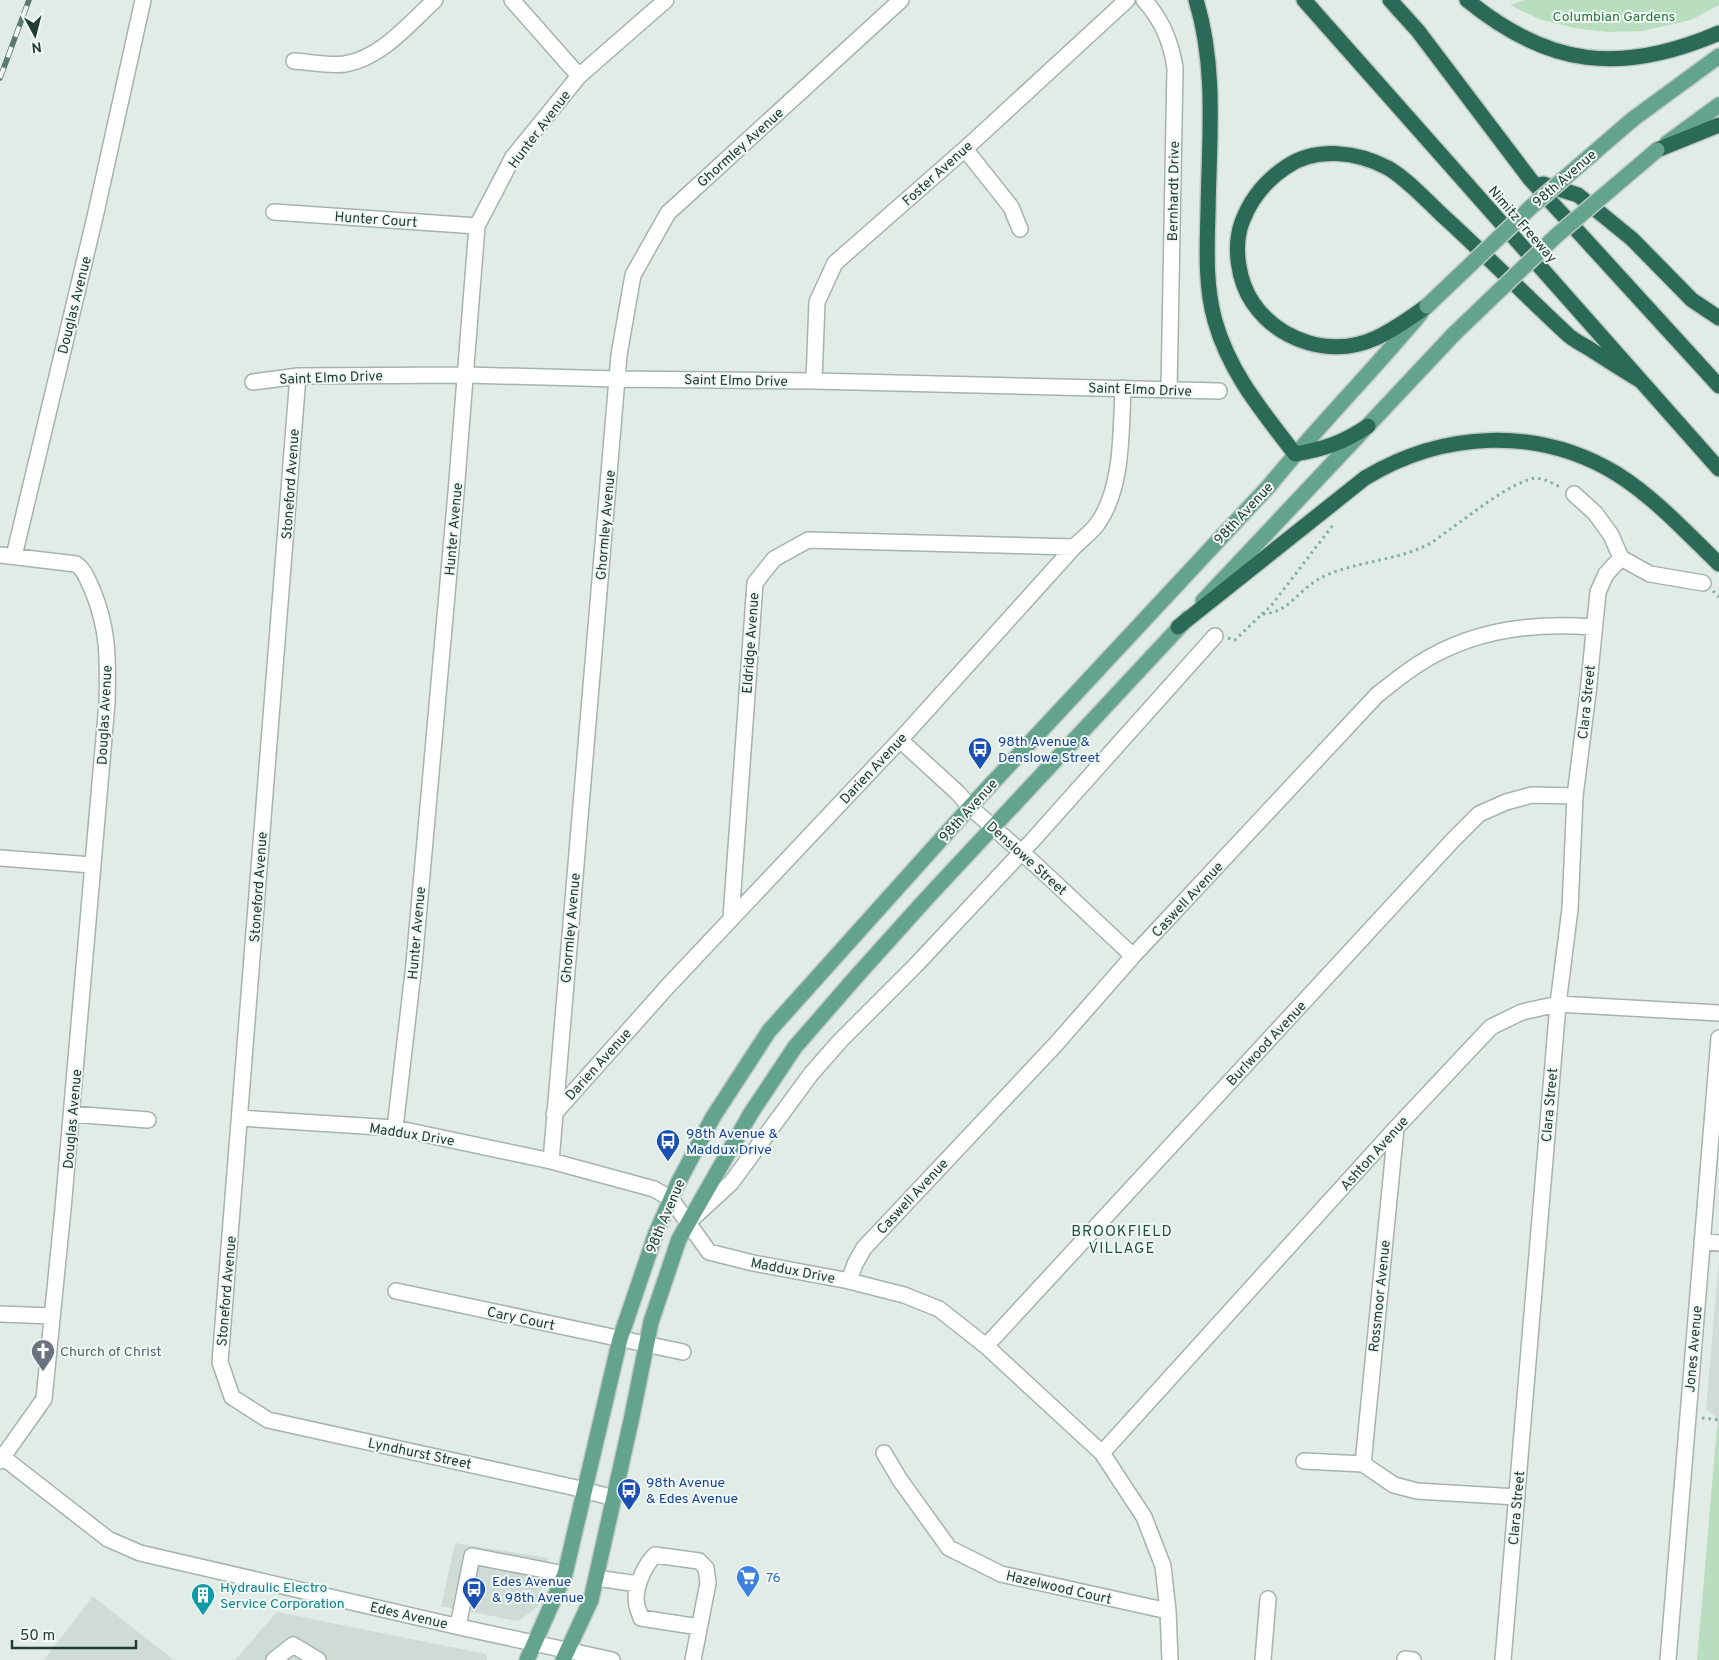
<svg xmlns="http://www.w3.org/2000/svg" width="1719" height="1660" font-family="Overpass,sans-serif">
<rect width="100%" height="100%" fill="#e1ece6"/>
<!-- built -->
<path fill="#cfdcd5" d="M1719,1260V1428H1717V1418L1706,1409Z
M455,1543L548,1558L538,1607L518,1621L441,1606Z
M93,1596L110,1610L174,1660H44Z
M277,1612L486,1654L487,1660H235Z"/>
<!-- green -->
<path fill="#b9debf" d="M1525,0H1719V5L1691,20L1642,31L1607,32L1574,28L1539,19L1510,5Z
M1717,1428H1719V1660H1697Z"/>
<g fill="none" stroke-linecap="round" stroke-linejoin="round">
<!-- minor casing -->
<g stroke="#a4b4ac" stroke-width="18">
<path id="minor" d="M512,0L579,76
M1144,0C1162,20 1171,41 1175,68L1169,390
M294,61C310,62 329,66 345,64C381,58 409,24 435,0
M965,149L1011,207L1020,229
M274,212L477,226
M298,376L220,1362L232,1397L268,1420L572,1487L614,1498
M814,381L817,302L835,263L965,149L1127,0
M253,382L298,376L466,375L617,379L814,381L1219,391
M1574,494L1595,513L1611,535L1621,558L1650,574L1703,583
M0,555L76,564C85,570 87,579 92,589C109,629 108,661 107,703L63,1209L44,1399L0,1461
M14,556L95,217L143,0
M900,740L958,793L970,807L1037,866L1133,956
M0,858L92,865
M731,918L755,583L774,559L808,540L1074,547
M72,1114L148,1120
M554,1114L668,986L900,740L1074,547C1082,539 1092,532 1098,523C1123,488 1121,429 1123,388
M240,1118L395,1128L551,1161L654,1189L671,1199L709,1252L753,1263L849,1281L904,1295L939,1309L986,1346L1102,1453L1144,1517L1163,1566L1168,1611L1170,1660
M395,1128L414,964L456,493L477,226L513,157L579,76L666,0
M551,1161L619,355L633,275L668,213L901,0
M694,1217L731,1183L811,1074L840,1041L916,965L1032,841L1215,636
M1702,1241L1719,1243
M849,1281L855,1264L864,1248L1056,1044L1133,956L1377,695C1390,685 1403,674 1417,665C1470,630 1531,622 1593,627
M396,1291L683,1352
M0,1314L52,1316
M986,1346L1453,840L1479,814L1506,802L1532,795L1575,796
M884,1453L900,1480L949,1548L1001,1574L1168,1611
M1102,1453L1396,1128L1491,1027L1522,1012L1558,1004L1719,1013
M0,1455L108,1539L140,1553L464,1628L612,1660
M1304,1461L1363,1464L1394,1485L1417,1491L1517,1497
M1363,1464L1396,1128
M596,1578L638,1584
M458,1626L472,1556L565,1574
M1405,1659L1413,1660
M274,1660L293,1645L318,1660
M693,1660L708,1583L706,1568L699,1561L655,1555C644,1566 633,1590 637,1606C638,1610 640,1614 641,1618L699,1627
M1263,1660L1268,1599
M1503,1660L1558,1004L1570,909L1575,796L1588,693L1598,592L1606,574L1621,558
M1668,1660L1719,1038"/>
</g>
<!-- major casing -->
<g stroke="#c1c9c6" stroke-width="18">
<path id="major" d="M1633,119L1719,56
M1667,143L1719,105
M1203,601L1454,334
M527,1660L565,1574L620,1339L656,1233L678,1183L713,1117L769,1031L970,807L1269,486C1317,427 1372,372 1421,313
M563,1660L591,1600L631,1421L651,1322L679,1239L751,1113L795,1047L855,978L926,899L1188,618"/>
</g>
<!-- highway casing -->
<g stroke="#c1c9c6" stroke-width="18">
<path id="highway" d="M1196,0C1217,68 1209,141 1208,212C1207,248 1205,286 1215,321C1230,374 1263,412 1295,454C1324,449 1343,443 1368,426
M1304,0L1719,469
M1390,0L1418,31L1530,179L1719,386
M1467,0C1549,67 1621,75 1719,33
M1657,150L1719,125
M1543,184L1578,195L1632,239L1692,300L1719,318
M1427,306C1410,318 1394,330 1376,338C1332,358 1280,342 1253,303C1238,281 1233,247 1242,222C1251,198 1265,181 1286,167C1316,146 1358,152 1388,168C1407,179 1426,200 1442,215C1485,254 1525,295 1567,334C1573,340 1582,344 1590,349C1607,360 1624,371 1641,381
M1178,627L1365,478C1443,431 1538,426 1617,474C1655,498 1687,533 1719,564"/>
</g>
<!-- path -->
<path stroke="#80b19c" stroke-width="3" stroke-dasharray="2.5 4" stroke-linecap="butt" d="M1713,591L1719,597
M1262,614L1271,606L1333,525
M1228,638L1235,640L1262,614C1289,613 1297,591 1319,579C1352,561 1393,562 1427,545C1435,541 1442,535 1449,530C1475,512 1500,490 1530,479C1541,476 1552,483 1562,488
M1702,1418L1719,1420"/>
<!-- minor -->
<use href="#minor" stroke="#fff" stroke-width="15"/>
<!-- major -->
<use href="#major" stroke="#64a38c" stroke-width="15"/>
<!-- highway -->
<use href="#highway" stroke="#2b6a57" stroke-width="15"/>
<!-- rail casing -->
<g stroke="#5b796e" stroke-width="5.5">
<path id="rail" d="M0,78L29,0"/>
</g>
<!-- rail -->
<use href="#rail" stroke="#f1f8f4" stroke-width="4" stroke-dasharray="11" stroke-linecap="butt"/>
<!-- major-bridge casing -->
<g stroke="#c1c9c6" stroke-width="18" stroke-linecap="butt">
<path id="major-bridge" d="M1427,306L1531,207L1633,119
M1454,334L1556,236L1657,150"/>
</g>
<!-- major-bridge -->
<use href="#major-bridge" stroke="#64a38c" stroke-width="15"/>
</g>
<!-- icons -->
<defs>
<g id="bus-pin" transform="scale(1.25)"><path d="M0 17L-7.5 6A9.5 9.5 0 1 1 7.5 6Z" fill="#1a4fb4" stroke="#f1f8f4"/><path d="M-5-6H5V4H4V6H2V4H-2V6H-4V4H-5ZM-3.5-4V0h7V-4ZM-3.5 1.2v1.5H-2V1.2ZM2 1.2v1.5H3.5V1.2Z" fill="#fff"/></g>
<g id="church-pin" transform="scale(1.25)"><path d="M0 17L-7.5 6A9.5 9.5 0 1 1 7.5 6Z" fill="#6b7280" stroke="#f1f8f4"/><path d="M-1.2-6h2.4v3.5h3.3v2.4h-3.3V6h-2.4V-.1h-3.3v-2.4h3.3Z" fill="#fff"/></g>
<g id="supermarket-pin" transform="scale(1.25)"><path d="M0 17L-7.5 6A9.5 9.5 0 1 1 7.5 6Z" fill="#3f7fe0" stroke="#f1f8f4"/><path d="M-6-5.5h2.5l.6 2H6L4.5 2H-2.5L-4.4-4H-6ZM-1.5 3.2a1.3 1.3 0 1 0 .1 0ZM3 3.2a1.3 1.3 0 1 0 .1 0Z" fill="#fff"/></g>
<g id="building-pin" transform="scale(1.25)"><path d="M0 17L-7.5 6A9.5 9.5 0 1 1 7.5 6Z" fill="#0f9aa8" stroke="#f1f8f4"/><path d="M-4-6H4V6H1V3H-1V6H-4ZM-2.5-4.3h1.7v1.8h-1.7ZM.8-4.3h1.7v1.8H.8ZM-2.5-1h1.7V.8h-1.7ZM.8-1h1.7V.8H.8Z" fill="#fff"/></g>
</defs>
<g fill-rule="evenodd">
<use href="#bus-pin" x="980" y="749"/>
<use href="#bus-pin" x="668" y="1141"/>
<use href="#church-pin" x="43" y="1351"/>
<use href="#bus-pin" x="629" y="1490"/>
<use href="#supermarket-pin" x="748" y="1577"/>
<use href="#bus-pin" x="474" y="1589"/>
<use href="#building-pin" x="203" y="1595"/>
</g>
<g text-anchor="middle" stroke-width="4" stroke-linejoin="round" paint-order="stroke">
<!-- park labels -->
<g font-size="14" fill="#29753f" stroke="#f1f8f4">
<text x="1614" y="21">Columbian Gardens</text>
</g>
<!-- street labels -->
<g font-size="14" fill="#213d32" stroke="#f1f8f4">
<text transform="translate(539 129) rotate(-53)" y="5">Hunter Avenue</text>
<text transform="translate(740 147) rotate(-42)" y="5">Ghormley Avenue</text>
<text transform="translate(937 173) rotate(-42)" y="5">Foster Avenue</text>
<text transform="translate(1564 178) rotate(-41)" y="5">98th Avenue</text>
<text transform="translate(1173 191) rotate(-89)" y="5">Bernhardt Drive</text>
<text transform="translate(376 219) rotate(4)" y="5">Hunter Court</text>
<text transform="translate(1523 224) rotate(49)" y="5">Nimitz Freeway</text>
<text transform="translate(74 305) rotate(-76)" y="5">Douglas Avenue</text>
<text transform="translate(331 377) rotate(-2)" y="5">Saint Elmo Drive</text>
<text transform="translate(736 380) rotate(1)" y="5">Saint Elmo Drive</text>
<text transform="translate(1140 389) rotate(2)" y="5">Saint Elmo Drive</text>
<text transform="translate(290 484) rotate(-86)" y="5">Stoneford Avenue</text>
<text transform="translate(1243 513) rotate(-47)" y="5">98th Avenue</text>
<text transform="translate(605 525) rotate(-85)" y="5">Ghormley Avenue</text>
<text transform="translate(453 529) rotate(-85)" y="5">Hunter Avenue</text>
<text transform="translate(750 643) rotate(-86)" y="5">Eldridge Avenue</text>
<text transform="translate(1586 702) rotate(-84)" y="5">Clara Street</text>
<text transform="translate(104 715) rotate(-87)" y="5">Douglas Avenue</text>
<text transform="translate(873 768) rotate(-47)" y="5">Darien Avenue</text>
<text transform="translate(968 810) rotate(-48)" y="5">98th Avenue</text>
<text transform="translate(1027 858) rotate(42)" y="5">Denslowe Street</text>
<text transform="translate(258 887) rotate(-86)" y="5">Stoneford Avenue</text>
<text transform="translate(1187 899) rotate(-47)" y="5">Caswell Avenue</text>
<text transform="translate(570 928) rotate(-85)" y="5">Ghormley Avenue</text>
<text transform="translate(416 933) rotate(-85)" y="5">Hunter Avenue</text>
<text transform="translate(1266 1043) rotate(-47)" y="5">Burlwood Avenue</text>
<text transform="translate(598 1064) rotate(-48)" y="5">Darien Avenue</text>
<text transform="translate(1549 1105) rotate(-85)" y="5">Clara Street</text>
<text transform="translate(72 1119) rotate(-85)" y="5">Douglas Avenue</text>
<text transform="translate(412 1134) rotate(9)" y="5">Maddux Drive</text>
<text transform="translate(1374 1153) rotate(-48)" y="5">Ashton Avenue</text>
<text transform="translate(912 1196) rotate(-47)" y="5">Caswell Avenue</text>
<text transform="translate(665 1216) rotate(-67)" y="5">98th Avenue</text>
<text transform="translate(793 1270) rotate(11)" y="5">Maddux Drive</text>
<text transform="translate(226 1291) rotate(-85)" y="5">Stoneford Avenue</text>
<text transform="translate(1379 1296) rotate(-84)" y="5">Rossmoor Avenue</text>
<text transform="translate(521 1318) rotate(12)" y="5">Cary Court</text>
<text transform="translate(1693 1349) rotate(-85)" y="5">Jones Avenue</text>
<text transform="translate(420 1453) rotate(12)" y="5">Lyndhurst Street</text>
<text transform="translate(1516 1508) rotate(-85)" y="5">Clara Street</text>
<text transform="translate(1059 1587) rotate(13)" y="5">Hazelwood Court</text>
<text transform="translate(409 1615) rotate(13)" y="5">Edes Avenue</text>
</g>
<!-- transit labels -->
<g font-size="14" fill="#164399" stroke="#f1f8f4" text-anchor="start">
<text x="998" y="746">98th Avenue &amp;<tspan x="998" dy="16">Denslowe Street</tspan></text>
<text x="686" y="1138">98th Avenue &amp;<tspan x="686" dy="16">Maddux Drive</tspan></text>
<text x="646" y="1487">98th Avenue<tspan x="646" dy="16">&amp; Edes Avenue</tspan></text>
<text x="492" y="1586">Edes Avenue<tspan x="492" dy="16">&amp; 98th Avenue</tspan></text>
</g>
<!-- worship labels -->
<g font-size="14" fill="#5b616d" stroke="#f1f8f4" text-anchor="start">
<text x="60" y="1356">Church of Christ</text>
</g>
<!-- shop labels -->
<g font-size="14" fill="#366cbe" stroke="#f1f8f4" text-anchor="start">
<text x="766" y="1582">76</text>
</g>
<!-- culture labels -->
<g font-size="14" fill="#0d838f" stroke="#f1f8f4" text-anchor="start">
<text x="220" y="1592">Hydraulic Electro<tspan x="220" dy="16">Service Corporation</tspan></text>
</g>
<!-- neighbourhood labels -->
<g font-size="15" letter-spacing="1" fill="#1c503e" stroke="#f1f8f4">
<text x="1122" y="1236">BROOKFIELD<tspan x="1122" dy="17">VILLAGE</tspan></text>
</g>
</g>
<!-- north arrow -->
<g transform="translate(35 35) rotate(173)" stroke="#f1f8f4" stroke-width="4" paint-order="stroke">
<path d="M0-4L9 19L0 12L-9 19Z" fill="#213d32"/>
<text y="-8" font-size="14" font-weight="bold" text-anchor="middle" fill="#213d32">N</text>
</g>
<!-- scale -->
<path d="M12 1640v8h124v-8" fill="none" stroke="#213d32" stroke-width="2.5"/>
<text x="20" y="1640" font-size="15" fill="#213d32" stroke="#f1f8f4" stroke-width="4" paint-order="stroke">50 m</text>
</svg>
